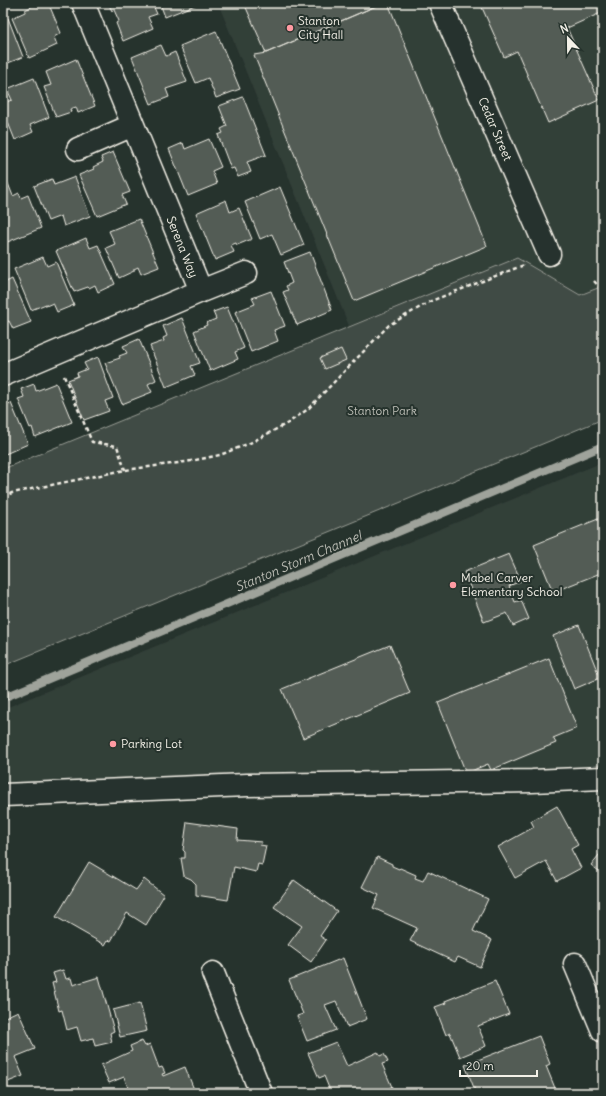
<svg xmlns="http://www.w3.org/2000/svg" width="606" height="1096" font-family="Delius,sans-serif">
<rect width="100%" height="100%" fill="#26332d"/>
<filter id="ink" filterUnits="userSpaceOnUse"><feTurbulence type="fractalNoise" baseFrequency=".025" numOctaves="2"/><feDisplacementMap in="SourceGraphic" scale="8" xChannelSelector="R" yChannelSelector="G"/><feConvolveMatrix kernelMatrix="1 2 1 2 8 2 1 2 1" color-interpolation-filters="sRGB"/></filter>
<g filter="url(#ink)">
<!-- built -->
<path fill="#333f39" d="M218,3H603V286L580,295L517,258L349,326Z
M603,462V769L3,790V709Z"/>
<!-- green -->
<path fill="#414b45" stroke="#9a9e96" d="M517,258L580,295L603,286V419L3,666V469Z"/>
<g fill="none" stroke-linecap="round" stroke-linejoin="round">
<!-- stream -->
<path stroke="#9fa39b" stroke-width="8" d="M3,698L603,446"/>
</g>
<!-- building -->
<path fill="#525c55" stroke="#f4f1e8" d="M30,3H51L52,6L50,7L61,33L54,37L57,45L29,58L12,18L25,12V10L31,7Z
M108,3H152L157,14L148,17L153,28L123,41L116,23L119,21L114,10L112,11Z
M160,3H200L165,17Z
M244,3H383L266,53Z
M383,3H388L487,246L354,301L254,55L266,53Z
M480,3H603V12L567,28L599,100L548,123L517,51L504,57Z
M8,18L23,57L3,65V20Z
M216,31L240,89L216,98L208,78L196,83L180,46Z
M161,45L166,56L175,52L187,82L166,89L169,97L151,104L132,57Z
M76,59L95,106L78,113L76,107L70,109L71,112L56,117L44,87L51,85L46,72Z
M34,78L49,117L30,125L33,132L15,140L3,110V103L12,100L7,89Z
M243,97L266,155L247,162L251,172L238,177L234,168L231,169L218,135L223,133L221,129L227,126L219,106Z
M209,139L221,167L212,171L217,184L188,196L169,149L183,143L185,149Z
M113,152L130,192L122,195L126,204L97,216L79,175L94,169L93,167L103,162L101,157Z
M5,176L13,196L19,193L21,198L28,195L41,228L5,243L3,237V177Z
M75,177L90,216L64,226L61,216L48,221L34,186L52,179L54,185Z
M280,187L304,245L281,255L272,234L260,239L245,202Z
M226,200L230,212L239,208L252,239L237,245L236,243L231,245L234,252L215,260L196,213Z
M139,219L159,267L141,274L138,267L134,269V271L119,278L106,248L115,244L109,231Z
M86,238L90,248L98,245L115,284L98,292L95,285L89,288L88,287L74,292L56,251Z
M310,252L332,310L297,325L283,292L288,290L286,286L292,283L284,262Z
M43,257L47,266L56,262L74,305L57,312L53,303L46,306V304L31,310L14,269Z
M12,279L31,322L13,329L9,321L4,323L3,321V281L4,283Z
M271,291L285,326L274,330L278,341L251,352L235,312L255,304L252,298Z
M227,307L244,348L235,352L238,359L210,371L194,331L207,325L206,323L216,319L213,312Z
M182,318L200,363L191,366L195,375L166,387L150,346L164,341L163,338L167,336L163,326Z
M139,339L156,380L148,384L152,392L122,404L105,363L120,358L119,356L127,353L123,346Z
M341,349L346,360L325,369L320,358Z
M98,357L113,398L105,401L109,411L84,420L68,380L78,376L77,373L87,369L84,363Z
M56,383L72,422L35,437L32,427L30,428L18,399L24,397L21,389L34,384L36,391Z
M11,403L28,444L3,455V406Z
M603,517V572L553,592L534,545Z
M509,554L521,581L509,586L515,602L521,600L529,619L513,626L507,613L484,622L464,572Z
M579,625L600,678L574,689L553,636Z
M390,645L410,693L303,738L282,689Z
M549,658L577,728L553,738L556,743L491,770L488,764L466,773L438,703Z
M557,806L578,845L571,849L581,868L557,881L546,861L515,878L498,847L534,827L531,821Z
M187,822L238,829L237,840L262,842L260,845L266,846L262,865L258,864L256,872L234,867L228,900L196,895V884L191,879L184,876L181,858H185V852L183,850Z
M603,850V874L591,865Z
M377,857L392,864V866L399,869L400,868L416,875L415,878L423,881L428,871L488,899L473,931L492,940L480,967L458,957L455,962L410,941L417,928L373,908L379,895L362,887Z
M89,862L136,890L144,879L164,895L146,925L127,913L111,941L108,940L105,945L56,917Z
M294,880L337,911L320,936L326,940L311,962L288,945L302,926L274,907Z
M343,958L367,1019L347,1027L336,1001L325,1005L336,1030L307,1041L297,1016L303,1014L289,980Z
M63,970L66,979L71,978L73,985L99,977L114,1031L110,1033L112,1042L95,1046L93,1038L81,1041L77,1027L67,1030L62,1010L59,1011L52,983L56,982L53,973Z
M495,981L509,1014L478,1026L486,1046L460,1057L450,1033L446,1035L435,1007L446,1003L445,1001Z
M140,1003L147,1031L120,1037L113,1010Z
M18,1011L35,1049L15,1057L23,1076L3,1084V1018Z
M539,1036L550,1064L546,1066L557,1093H476L465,1065Z
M142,1041L145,1046L150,1044L159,1068L162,1067L165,1073L162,1074L163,1076L185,1067L195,1092L130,1093L124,1077L109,1083L101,1065L132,1051L130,1046Z
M336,1042L347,1066L378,1052L380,1056L384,1054L388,1062L382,1064L392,1087L378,1093H331L324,1076L319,1078L308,1053Z"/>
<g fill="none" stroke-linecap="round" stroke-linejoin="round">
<!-- minor casing -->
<g stroke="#f4f1e8" stroke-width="25">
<path id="minor" d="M83,3L201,291
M440,3L549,254
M78,149L133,125
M3,375L201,291L246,273
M3,795L247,785L532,781L603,778
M575,964L603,1031
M213,973L261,1093"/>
</g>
<!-- path -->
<path stroke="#f4f1e8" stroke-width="2.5" stroke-dasharray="4 3" stroke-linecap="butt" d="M594,281L603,291
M64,376L92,442L117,446L125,470
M3,497L12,493L125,470L186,462L220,455L250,443L288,423L308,409L389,325L431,301L524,265"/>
<!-- minor -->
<use href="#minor" stroke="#26332d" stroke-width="22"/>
</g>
</g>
<!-- markers -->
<g fill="#ff9aa2" stroke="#26332d" stroke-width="1.5">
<circle cx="290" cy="28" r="4"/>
<circle cx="453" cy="585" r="4"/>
<circle cx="113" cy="744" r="4"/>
</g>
<g text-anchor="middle" stroke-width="4" stroke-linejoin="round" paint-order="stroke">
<!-- poi labels -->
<g font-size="12" fill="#f4f1e8" stroke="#26332d" text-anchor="start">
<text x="298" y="25">Stanton<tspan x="298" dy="14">City Hall</tspan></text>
<text x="461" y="582">Mabel Carver<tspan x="461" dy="14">Elementary School</tspan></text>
<text x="121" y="748">Parking Lot</text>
</g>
<!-- street labels -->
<g font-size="12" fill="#f4f1e8" stroke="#26332d">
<text transform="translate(495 129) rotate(67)" y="4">Cedar Street</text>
<text transform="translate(182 247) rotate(68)" y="4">Serena Way</text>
</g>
<!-- park labels -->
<g font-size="12" fill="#bebfb7" stroke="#26332d">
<text x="382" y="415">Stanton Park</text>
</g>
<!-- water labels -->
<g font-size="13" font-style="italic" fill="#bcbdb5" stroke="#26332d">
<text transform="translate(298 561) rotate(-23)" y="5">Stanton Storm Channel</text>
</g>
</g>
<!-- margin -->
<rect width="606" height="1096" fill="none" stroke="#26332d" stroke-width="16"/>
<rect x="8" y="8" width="590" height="1080" fill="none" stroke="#f4f1e8" stroke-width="1.5" filter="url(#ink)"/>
<!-- north arrow -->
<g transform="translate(568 38) rotate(338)" stroke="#26332d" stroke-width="3" paint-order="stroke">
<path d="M0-3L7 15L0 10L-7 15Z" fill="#f4f1e8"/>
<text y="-6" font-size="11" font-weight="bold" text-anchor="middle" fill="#f4f1e8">N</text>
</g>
<!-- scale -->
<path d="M460 1070v6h77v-6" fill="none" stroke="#f4f1e8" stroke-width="2"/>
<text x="466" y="1070" font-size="12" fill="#f4f1e8" stroke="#26332d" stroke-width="3" paint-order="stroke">20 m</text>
</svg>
